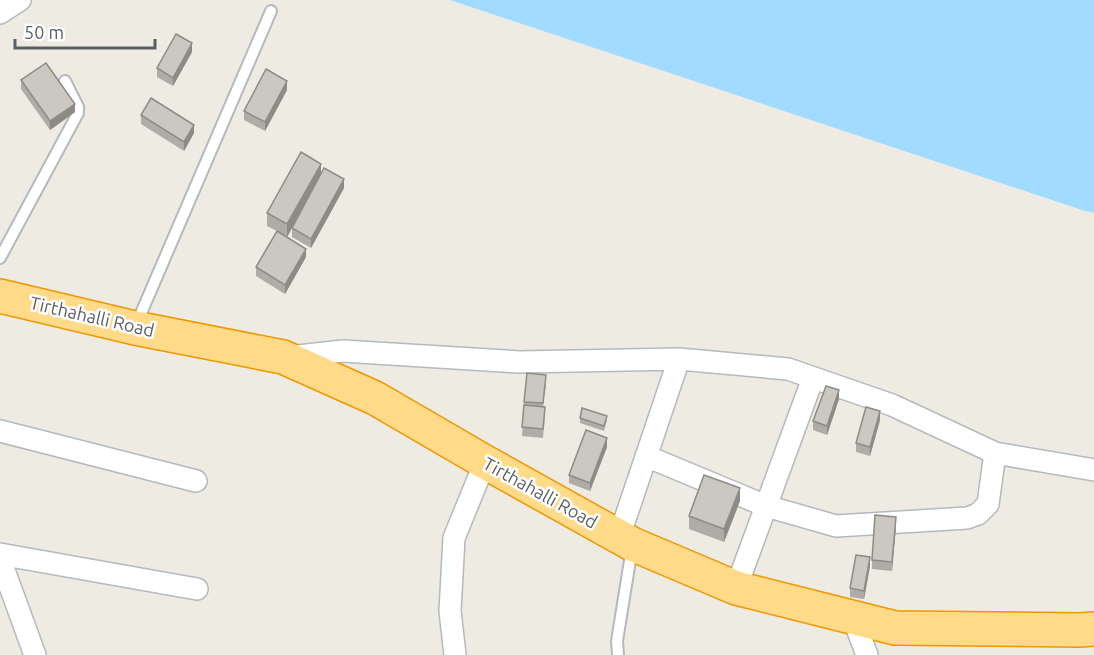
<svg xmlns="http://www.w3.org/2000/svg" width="1094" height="655" font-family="Ubuntu,sans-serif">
<rect width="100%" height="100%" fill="#eeebe2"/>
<!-- water -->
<path fill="#a1dbff" d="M450,0H1094V213L1082,210Z"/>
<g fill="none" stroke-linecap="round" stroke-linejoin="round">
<!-- lane casing -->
<g stroke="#b5b9bd" stroke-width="14">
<path id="lane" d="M0,258L78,113V107L65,81
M136,325L271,11
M618,655L617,641L632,548"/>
</g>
<!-- street casing -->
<g stroke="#b5b9bd" stroke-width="24">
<path id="street" d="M0,13L20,0
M289,357L343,351L520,362L679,359L788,369L892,405L995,453L1094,470
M0,431L196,481
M646,456L766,506L836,526L967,518L978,514L988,504L995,453
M619,537L679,359
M0,554L197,589
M0,559L35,655
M736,588L813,378
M853,618L867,655
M455,655L450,611L454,538L485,462"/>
</g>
<!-- highway casing -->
<g stroke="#f09700" stroke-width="36">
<path id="highway" d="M0,296L135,328L283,357L375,398L485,462L632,544L736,588L895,628L1079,630L1094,629"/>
</g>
<!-- lane -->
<use href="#lane" stroke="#fff" stroke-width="10"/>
<!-- street -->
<use href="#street" stroke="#fff" stroke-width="21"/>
<!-- highway -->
<use href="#highway" stroke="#ffda88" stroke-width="33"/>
</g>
<!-- wall -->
<path fill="#afaba6" d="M192,52L173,86L157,77V68Z
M21,80L75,112L50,130L21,89Z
M287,90L265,131L244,120V111Z
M141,115L194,133L184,151L141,124Z
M321,175L344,188L311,248L292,237V228L287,237L306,257L285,294L256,276V267L277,231L267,226V213Z
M546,384L543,407L545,416L543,438L522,436L524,402Z
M839,399L827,435L813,430V421Z
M580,418L607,420L604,431L580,423Z
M880,420L870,456L856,452V443Z
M607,447L590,491L569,483V475Z
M740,501L724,542L689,529V516Z
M896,526L892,571L872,569V560Z
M870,566L864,599L850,597V588Z"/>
<!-- shaded-wall -->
<path fill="#8e8b87" d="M192,43V52L173,86V78Z
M287,81V90L265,131V122Z
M75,104V112L50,130V121Z
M194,125V133L184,151V142Z
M321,164V176L287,237V224Z
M344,179V188L311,248V239Z
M306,249V257L285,294V285Z
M839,390V399L827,435V426Z
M880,411V420L870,456V447Z
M607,438V447L590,491V483Z
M740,488V501L724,542V529Z
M896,517V526L892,571V562Z
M870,557V566L864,599V591Z"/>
<!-- building -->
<path fill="#cbc7c1" stroke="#8e8b87" stroke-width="1.5" d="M176,34L192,43L173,78L157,68Z
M46,63L75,104L50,121L21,80Z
M266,69L287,81L265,122L244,111Z
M151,98L194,125L184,142L141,115Z
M301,152L321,164L287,224L267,213Z
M324,168L344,179L311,239L292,228Z
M277,231L306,249L285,285L256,267Z
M527,373L546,375L543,403L524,402Z
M826,386L839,390L827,426L813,421Z
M524,405L545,407L543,429L522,427Z
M866,407L880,411L870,447L856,443Z
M582,408L607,416L604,426L580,418Z
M586,430L607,438L590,483L569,475Z
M704,475L740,488L724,529L689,516Z
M875,515L896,517L892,562L872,560Z
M856,555L870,557L864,591L850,588Z"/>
<g text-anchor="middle" stroke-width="5" stroke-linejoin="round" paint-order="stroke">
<!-- street labels -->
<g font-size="18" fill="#5a5f64" stroke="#fff">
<text transform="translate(92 317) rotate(13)" y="6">Tirthahalli Road</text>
<text transform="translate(540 493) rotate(29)" y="6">Tirthahalli Road</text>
</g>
</g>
<!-- scale -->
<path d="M15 39v9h140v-9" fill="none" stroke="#5a5f64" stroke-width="3"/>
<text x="24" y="39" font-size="18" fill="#5a5f64" stroke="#ffffff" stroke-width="4.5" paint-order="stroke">50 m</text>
</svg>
